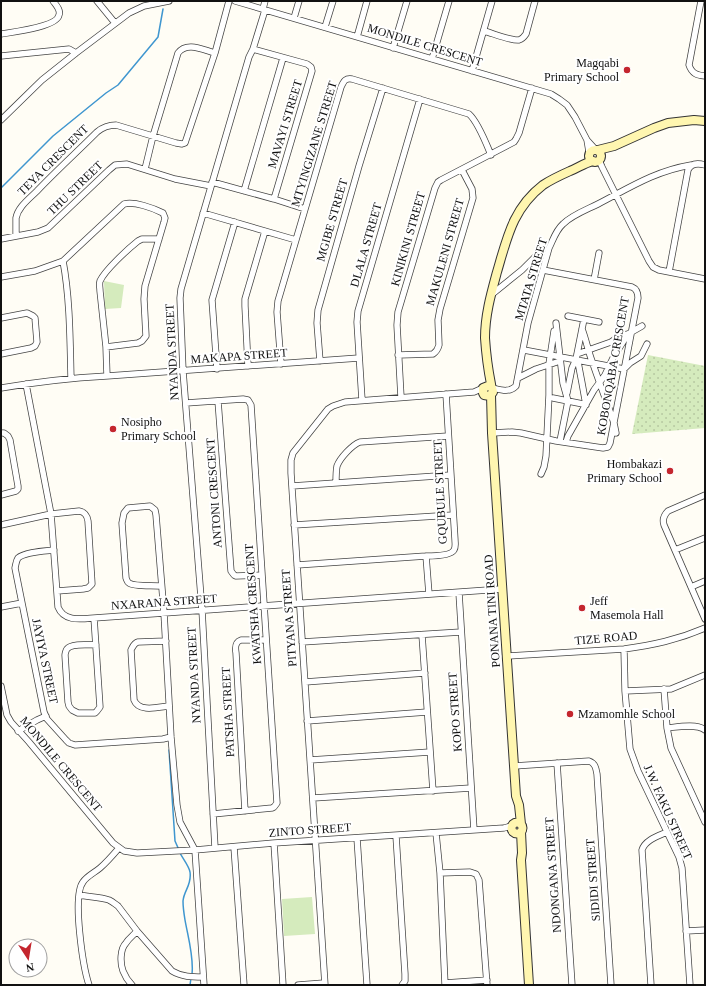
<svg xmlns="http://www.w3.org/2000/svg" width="706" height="986" font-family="'Times New Roman',serif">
<defs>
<pattern id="grass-dots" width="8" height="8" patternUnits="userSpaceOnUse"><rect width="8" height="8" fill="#d5ebbd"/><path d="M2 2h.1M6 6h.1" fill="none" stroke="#b6c8a1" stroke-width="1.8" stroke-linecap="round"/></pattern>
</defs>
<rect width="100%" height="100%" fill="#fffdf5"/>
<!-- grass -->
<path fill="url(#grass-dots)" d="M648,355L705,366V428L632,434Z"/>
<!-- park -->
<path fill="#d5ebbd" d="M104,281L124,285L121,308L105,309Z
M312,897L315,934L284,936L282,899Z"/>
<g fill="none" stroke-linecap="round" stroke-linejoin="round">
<!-- stream -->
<path stroke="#3f96cf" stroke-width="1.5" d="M1,188L53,136L106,93L118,85L158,37L163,9
M169,750L175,841L179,850
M180,853C183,859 189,866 190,872C192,885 184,890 183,901C183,907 184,914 185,920C188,937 194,957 192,974
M190,985L191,978"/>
<!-- street casing -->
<g stroke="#444" stroke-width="7">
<path id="street" d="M97,1L115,23
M235,1L551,94L559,99L567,105L575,117L587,140L596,150
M701,1L689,65C692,74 697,75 705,76
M263,9L265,1
M294,18L299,1
M325,27L333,1
M484,31C492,33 511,41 519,40C522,39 524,37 526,34L535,1
M1,34C13,32 57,27 59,15C61,10 56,5 53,1
M357,37L367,1
M393,48L407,1
M253,49L307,64L311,67L312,71L274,199
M1,56L69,49L76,53
M432,59L449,1
M472,71L492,1
M1,120L42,80L76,53L129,13L144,6L169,1
M587,140L589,152
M599,160L602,167L649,261L653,267L659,270L705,279
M145,169L153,136L178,53C187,41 203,50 215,53
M212,182L274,199L305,209
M244,191L283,58
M203,213L296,240
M16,236V218C18,207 29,199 37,191C56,171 77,152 97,132C103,127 108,125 116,125L176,143L182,144L185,143L215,53L229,1
M1,239L38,232L48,228L109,170L115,165L127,164L175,179L211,186
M63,261C70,298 70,340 71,378
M669,272L688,170C691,163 698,163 705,165
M1,277L35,271L63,261L124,204C134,201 153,208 163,213L165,218L164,222L145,286L144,299L146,336L142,341L138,343L106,347
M594,280L599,253
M491,295L522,270L539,253
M568,316L599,322
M1,318L27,313L33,316L35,318L37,342L35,346L31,348L1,354
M556,323L563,383L568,401L560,441
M582,329C586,339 588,351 592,361C599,382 607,402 614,423L616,433
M524,350L624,369L630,363L641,356L647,344
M577,354L611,342L620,336L628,334
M398,355L433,354C436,352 438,349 439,345L438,320L440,309L473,198L472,189L462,170
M577,359L578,362L582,383L586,405
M320,361L317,323L318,310L359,166L383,88
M281,364L277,312L278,301L341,87C344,81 345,78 352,79L469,114C478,122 486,143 491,155
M248,366L245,306V299L265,231
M217,369L212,300L235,222
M107,376L106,347L100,291C100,288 99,284 100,281C105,270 128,249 138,241L142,239H159
M518,378L536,369L560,361
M26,384L51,514L58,607C64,622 81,619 94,618L502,589
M1,388C36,382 71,378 107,376L359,358
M492,388C501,390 509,393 516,386L528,323L549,248C553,240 556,230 563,224C572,215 586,210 598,204C629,188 655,171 691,165
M567,393L572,368L576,359L584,319
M401,397L397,325L398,312L435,188L438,182L441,180L514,142L516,139L519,133L532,88
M553,398L583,404
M362,400L357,322L358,311L420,99
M218,401L231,571L234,575L236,576L262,575
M186,403L243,399L248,400L251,405L277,803L274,807L272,808L213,814
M1,433H4L8,436L10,440L18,486V489L16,491L1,495
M492,433L512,432L521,433L556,441L603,448L608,447L610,443L638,298C638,293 637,289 632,287L543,270
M566,442L568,436L594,390L605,375L613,358L628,334L642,326
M541,474L544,467L546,456L549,395V364L554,331
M336,483C336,477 336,471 337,466C340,458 352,445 360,442L448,436
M292,486L451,475
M705,495L668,511C664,515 662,519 664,525L705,619
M1,525L51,514L79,511C85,512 87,515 88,521L92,584L88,588L83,589L57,591
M294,525L453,515
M54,550C45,551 24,552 18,558C16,561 16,564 15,568L22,603L44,712L47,719L66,740L69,743L75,745L163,739L171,737
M675,550L705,538
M426,556L429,594
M297,565L426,556C433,556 451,556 454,550C456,547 455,543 455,540L446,394
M161,586C154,585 134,587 129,583C127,582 127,580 126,578L122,523L124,513L128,508L150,506L155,510L156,515L164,613L171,737L177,805L180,822L195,850L204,985
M691,587L705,581
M459,593L474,830
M1,607L22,603
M94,618L100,707L97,711L95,713H78L72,710L69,706L68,702L65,655C65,654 66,650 67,649C71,643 89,645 96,645
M422,635L433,791
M166,641L138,642C134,643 133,646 131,650L134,700C139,713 159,707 169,706
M302,642L461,632
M624,649L625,691L630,749L638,771L679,857L682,868L690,985
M507,656L624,649C653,645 677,640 705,628
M305,682L425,673
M1,686L7,715L11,722L29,742L113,843L124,851L137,853L195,850L274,843L504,828L511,826
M664,689L667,728L671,748L705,822
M625,691L671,689L705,675
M307,721L427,712
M667,728C677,727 697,723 705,730
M18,731L37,720L46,716
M310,760L430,752
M557,763L572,985
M514,766L589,761C595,763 596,768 597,774L611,985
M313,798L471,788
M245,811L236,653C235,647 235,642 241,640H266
M436,833L440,873L445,985
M396,836L405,974V981L402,985
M357,838L367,985
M274,843L283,985
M234,847L244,985
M215,848L202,610L183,371L180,298L181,289L249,57L253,49L265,10
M440,873L470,872L476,874L479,880L487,985
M79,895C89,897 100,897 109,900C113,902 115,904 118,906L137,931L172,971C182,977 192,977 203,977
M686,931L705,930
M445,983L487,980
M89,985C83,967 72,896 83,882C87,876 94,873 100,868C107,862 113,855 119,848
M132,985C128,981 125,976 123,971C120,963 120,949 126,943C129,938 134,935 137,931
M298,985L324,983
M325,985L291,473V460L293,453L328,409L333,406L345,402L474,392L483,388
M651,985L642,850C645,840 658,836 667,832"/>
</g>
<!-- secondary casing -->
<g stroke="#333" stroke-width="10">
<path id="secondary" d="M589 156a6 6 0 1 1 12 0a6 6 0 1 1-12 0Z
M598,150L614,146L654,128L668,123L694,120L705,121
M491,387L488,386L483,388V393L484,395L490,396L493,392C493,389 491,387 491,384C488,369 486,353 485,338C485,315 491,294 497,272C507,238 513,208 543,185C552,179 561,175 570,171C578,168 584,163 593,161
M491,395L492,433L516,796L519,805L521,824
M511.5 828a5.5 5.5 0 1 1 11 0a5.5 5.5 0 1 1-11 0Z
M521,832L522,853L521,860L529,985"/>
</g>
<!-- street -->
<use href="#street" stroke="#fff" stroke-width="5.5"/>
<!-- secondary -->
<use href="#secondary" stroke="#fff6b0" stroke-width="8"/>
</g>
<!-- markers -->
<g fill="#c4262e" stroke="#fff" stroke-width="1.5">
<circle cx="627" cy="70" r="4"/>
<circle cx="113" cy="429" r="4"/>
<circle cx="670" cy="471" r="4"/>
<circle cx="582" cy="608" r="4"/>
<circle cx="570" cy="714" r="4"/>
</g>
<g text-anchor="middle" stroke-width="4" stroke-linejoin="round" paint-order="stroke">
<!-- street labels -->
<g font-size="12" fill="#111" stroke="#fff">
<text transform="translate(425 45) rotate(17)" y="4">MONDILE CRESCENT</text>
<text transform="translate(285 124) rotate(-73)" y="4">MAVAYI STREET</text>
<text transform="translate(314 144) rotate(-73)" y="4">MTYINGIZANE STREET</text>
<text transform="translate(53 160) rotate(-45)" y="4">TEYA CRESCENT</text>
<text transform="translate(75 188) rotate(-44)" y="4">THU STREET</text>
<text transform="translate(332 220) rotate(-74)" y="4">MGIBE STREET</text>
<text transform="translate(408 239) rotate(-74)" y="4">KINIKINI STREET</text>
<text transform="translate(366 245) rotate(-74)" y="4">DLALA STREET</text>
<text transform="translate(445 252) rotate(-74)" y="4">MAKULENI STREET</text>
<text transform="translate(531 279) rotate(-73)" y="4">MTATA STREET</text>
<text transform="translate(172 352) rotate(-93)" y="4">NYANDA STREET</text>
<text transform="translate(239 356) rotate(-4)" y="4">MAKAPA STREET</text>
<text transform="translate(613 366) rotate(-80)" y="4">KOBONQABA CRESCENT</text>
<text transform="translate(440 492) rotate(-93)" y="4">GQUBULE STREET</text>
<text transform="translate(214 493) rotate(-94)" y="4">ANTONI CRESCENT</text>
<text transform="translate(164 602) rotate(-4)" y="4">NXARANA STREET</text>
<text transform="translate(253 604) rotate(-94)" y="4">KWATSHA CRESCENT</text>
<text transform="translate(492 611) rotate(-94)" y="4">PONANA TINI ROAD</text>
<text transform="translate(289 618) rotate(-94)" y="4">PITYANA STREET</text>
<text transform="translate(606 638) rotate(-5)" y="4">TIZE ROAD</text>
<text transform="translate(45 661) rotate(78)" y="4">JAYIYA STREET</text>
<text transform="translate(194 675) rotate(-93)" y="4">NYANDA STREET</text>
<text transform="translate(228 712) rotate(-93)" y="4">PATSHA STREET</text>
<text transform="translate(455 712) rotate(-94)" y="4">KOPO STREET</text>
<text transform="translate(61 764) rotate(50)" y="4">MONDILE CRESCENT</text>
<text transform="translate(668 812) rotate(66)" y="4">J.W. FAKU STREET</text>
<text transform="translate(310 830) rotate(-4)" y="4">ZINTO STREET</text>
<text transform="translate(553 875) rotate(-94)" y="4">NDONGANA STREET</text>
<text transform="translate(593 880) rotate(-94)" y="4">SIDIDI STREET</text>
</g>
<!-- poi labels -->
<g font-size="12" fill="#111" stroke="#fff" text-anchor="start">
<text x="619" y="67" text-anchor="end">Magqabi<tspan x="619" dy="14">Primary School</tspan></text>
<text x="121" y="426">Nosipho<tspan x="121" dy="14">Primary School</tspan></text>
<text x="662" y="468" text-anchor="end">Hombakazi<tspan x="662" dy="14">Primary School</tspan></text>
<text x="590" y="605">Jeff<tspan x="590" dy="14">Masemola Hall</tspan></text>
<text x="578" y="718">Mzamomhle School</text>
</g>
</g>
<!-- border -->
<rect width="706" height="986" fill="none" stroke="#111111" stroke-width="4"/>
<!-- north arrow -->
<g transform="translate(28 958) rotate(168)"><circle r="19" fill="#ffffff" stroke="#a0a0a0"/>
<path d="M0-3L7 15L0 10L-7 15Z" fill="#c4262e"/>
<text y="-6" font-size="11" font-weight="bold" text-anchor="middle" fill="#111111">N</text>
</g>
</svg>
